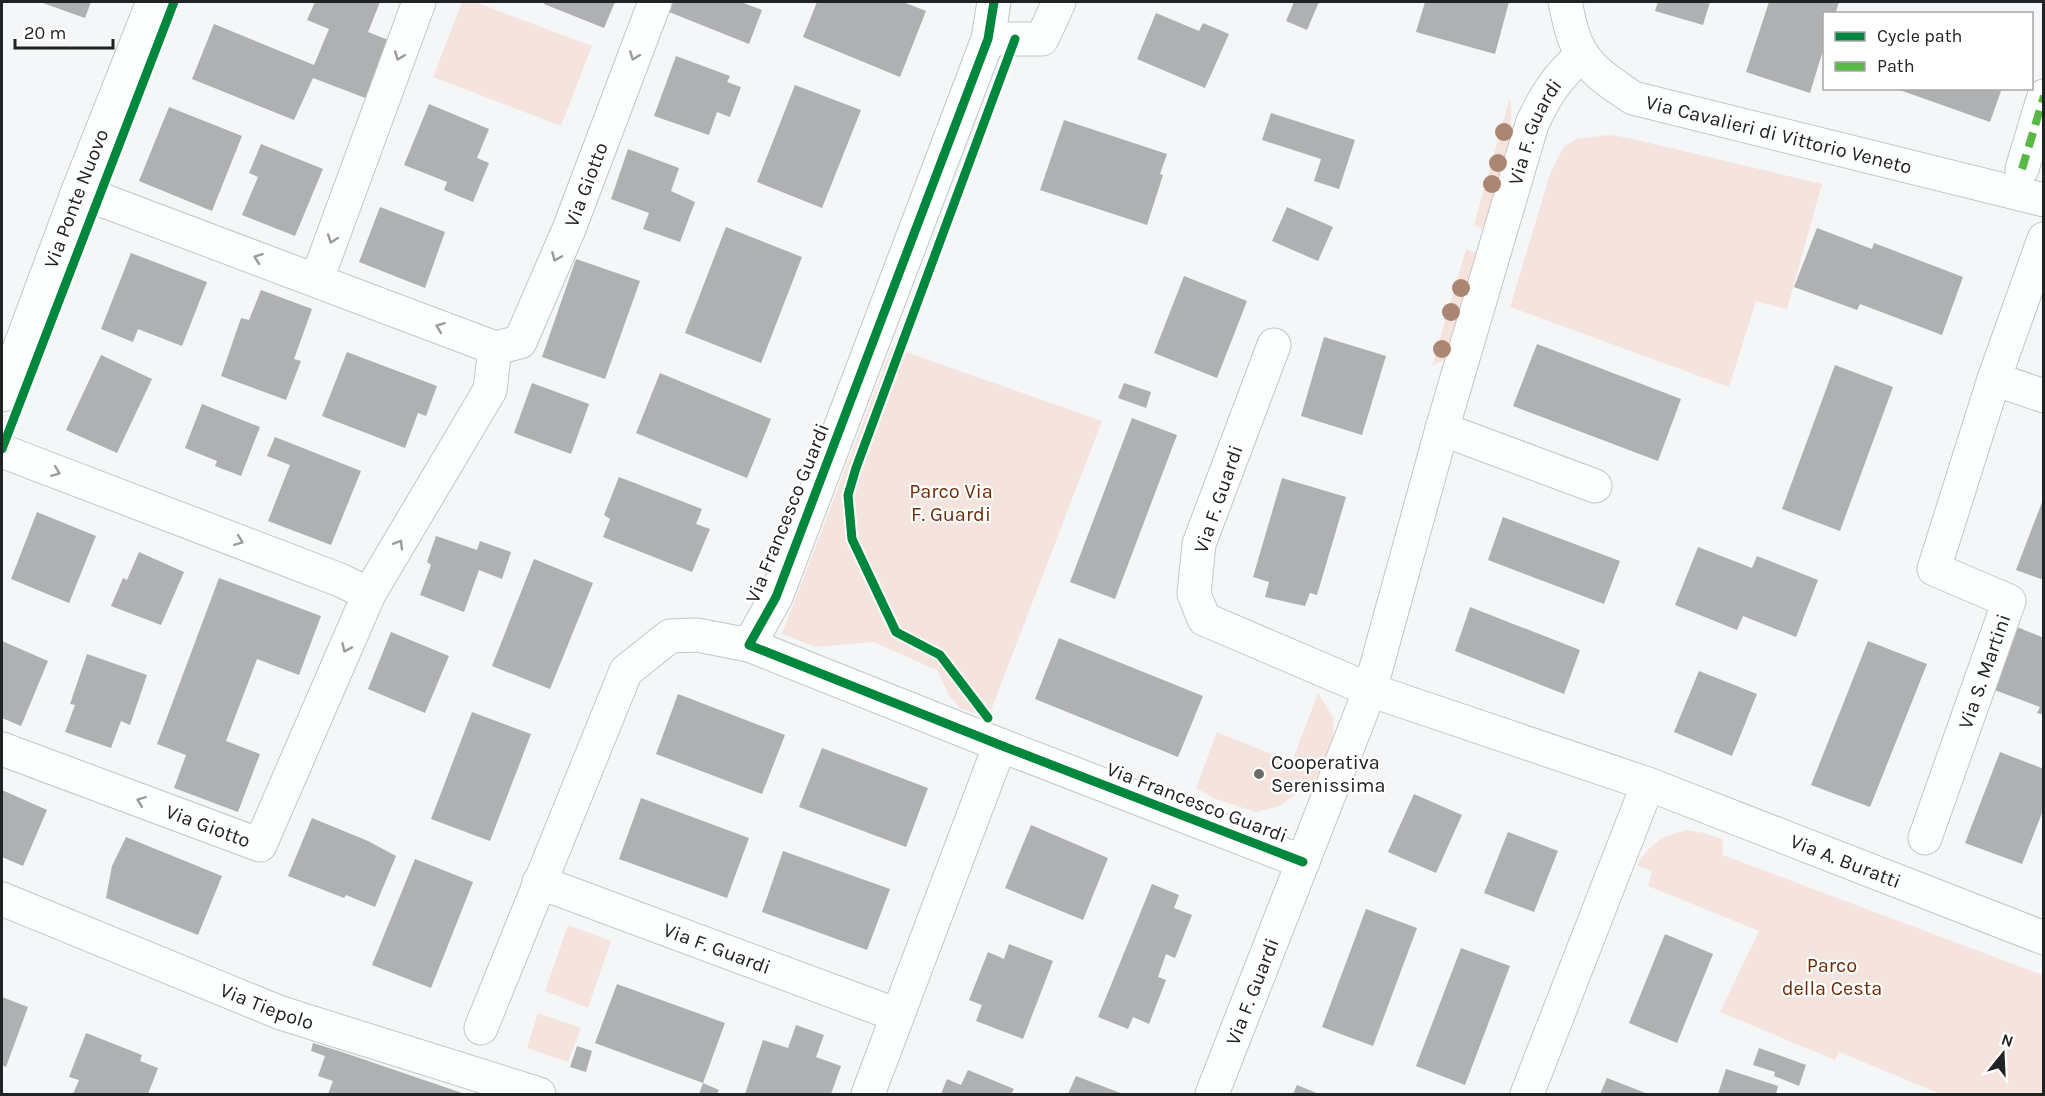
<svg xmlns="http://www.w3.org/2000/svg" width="2045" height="1096" font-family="Karla,sans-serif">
<rect width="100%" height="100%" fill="#f4f6f7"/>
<!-- green -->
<path fill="#f5e4dd" d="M462,2H475L592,46L561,126L433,77Z
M1510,97C1516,139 1497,188 1486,230L1474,225Z
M1609,135L1629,138L1822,184L1787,309L1756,301L1729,387L1510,307L1551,171L1564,147L1576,139Z
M1466,249L1478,254L1446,359L1432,366Z
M892,347L1102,421L988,718L960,708L950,697L937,670L873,642L815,647L782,634Z
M1318,693L1334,719L1332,751L1314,781L1280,806L1256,812L1216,799L1196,788L1217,732L1292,762Z
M1686,830L1704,833L1722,839L1723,855L2043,975V1094H1941L1839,1052L1835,1060L1720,1012L1759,931L1648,886L1652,871L1637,865C1653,841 1659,838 1686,830Z
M568,925L611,941L588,1008L545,991Z
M538,1013L581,1028L568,1062L527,1048Z"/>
<!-- building -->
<path fill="#afb0b1" d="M40,2H91L85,18Z
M315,2H380L368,32L391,41L368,99L313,78L294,120L192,79L214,24L314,65L329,29L307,20Z
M545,2H615L604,28L544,4Z
M673,2H741L762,10L749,44L669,12Z
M817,2H903L926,11L900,77L803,37Z
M1294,2H1319L1307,30L1286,21Z
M1425,2H1509L1495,54L1416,32Z
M1658,2H1710L1703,25L1655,11Z
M1769,2H1839L1835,14H1824V47L1810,93L1746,72Z
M1156,13L1199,31L1203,23L1229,34L1205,88L1137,59Z
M676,56L730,76L727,82L741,87L730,117L717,112L709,135L654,116Z
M795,85L861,110L822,208L757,182Z
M1894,88H2002L1990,122Z
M429,104L489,129L477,158L489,163L473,202L444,190L447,182L404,165Z
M169,107L242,136L212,211L139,181Z
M1271,113L1355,140L1339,189L1314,181L1321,159L1262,140Z
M1064,120L1167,154L1160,174L1163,175L1147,225L1040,190Z
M261,144L323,169L295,236L242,215L258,177L249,173Z
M628,149L679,168L671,191L695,202L680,242L643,229L649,213L611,199Z
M380,207L445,232L425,288L359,262Z
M1287,207L1333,227L1318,261L1272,241Z
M726,227L802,257L761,363L685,333Z
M1817,228L1872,249L1874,243L1963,277L1942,335L1860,304L1857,310L1794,287Z
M131,253L207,282L182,346L138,329L133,342L101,329Z
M576,259L640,281L605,379L542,357Z
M1184,276L1247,301L1217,378L1154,353Z
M261,290L312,309L294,359L301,361L286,400L221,376L241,318L249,320Z
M1324,337L1386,356L1362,435L1301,416Z
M1537,344L1681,399L1658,461L1513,406Z
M347,352L437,386L426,416L418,413L405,448L322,416Z
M101,355L152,379L117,453L66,430Z
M1835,365L1893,387L1840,531L1782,509Z
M660,373L771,419L747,478L636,433Z
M532,383L589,404L571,454L514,433Z
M1124,383L1151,392L1146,408L1118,398Z
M202,404L260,427L241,476L215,466L217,461L185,448Z
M1132,418L1177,435L1115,599L1070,582Z
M275,437L361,471L331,545L268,521L290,465L267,456Z
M619,477L702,509L696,524L710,529L692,572L603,537L610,519L604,515Z
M1282,478L1346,497L1317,595L1310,593L1305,606L1265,597L1269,582L1253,577Z
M2044,497V580L2016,570Z
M37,512L96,536L69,603L11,579Z
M1503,517L1620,561L1604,604L1488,560Z
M436,536L477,550L480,541L511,552L502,579L479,570L464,612L420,595L431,565L427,562Z
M1698,547L1752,568L1757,556L1818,580L1796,637L1743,616L1737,630L1675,605Z
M139,552L184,572L161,625L111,606L123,578L127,580Z
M534,559L593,583L550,689L492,666Z
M219,578L321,616L299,675L257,659L226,741L260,754L238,812L174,788L186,755L157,744Z
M1470,607L1580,650L1564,694L1455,651Z
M2010,624L2044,638V715L2037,713L2040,707L1984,686Z
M391,632L449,656L425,713L368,689Z
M1059,638L1203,696L1178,757L1035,699Z
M2,641L48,661L21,726L2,718Z
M1868,641L1927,664L1870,807L1811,785Z
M87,654L147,675L130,725L121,721L111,748L65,732L75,705L70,704Z
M1699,671L1757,694L1732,756L1674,732Z
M678,694L785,735L762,794L656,754Z
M472,712L531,734L490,841L431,819Z
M822,748L928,788L906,847L799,807Z
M2000,752L2044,769V808L2022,864L1965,843Z
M2,790L47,810L23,866L2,857Z
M1414,794L1462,815L1436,873L1388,852Z
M641,798L749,838L727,898L619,859Z
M312,818L368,841L396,856L375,907L346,895L344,898L288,876Z
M1031,825L1108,858L1083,920L1005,888Z
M1508,832L1558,851L1534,912L1484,893Z
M126,837L222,876L198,935L106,898L112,866Z
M783,851L890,889L867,950L762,912Z
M415,859L473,882L431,988L372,965Z
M1152,884L1179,895L1174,908L1192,915L1175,958L1166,954L1158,977L1166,980L1149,1024L1133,1017L1128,1029L1098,1017Z
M1366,909L1417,928L1373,1046L1322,1027Z
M1665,934L1713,954L1677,1043L1629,1023Z
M1009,944L1053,961L1023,1039L976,1021L982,1005L969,1000L988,952L1004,959Z
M1461,948L1510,966L1465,1085L1416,1066Z
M617,984L725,1023L703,1083L595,1043Z
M2,997L28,1007L6,1067L2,1065Z
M796,1025L824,1035L816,1057L841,1066L831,1094H745L763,1040L788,1048Z
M86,1033L142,1055L140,1061L158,1068L148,1094H73L79,1080L69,1077Z
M313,1043L342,1052L465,1094H328L333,1081L318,1076L325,1056L311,1051Z
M577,1046L592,1051L586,1072L570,1067Z
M1759,1048L1806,1065L1799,1086L1774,1076L1775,1072L1753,1065Z
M1726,1069L1778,1086L1776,1094H1718Z
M968,1070L1014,1089L1011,1094H941L947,1079L961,1085Z
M1076,1076L1123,1094H1068Z
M1607,1078L1648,1094H1600Z
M703,1083L719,1090L717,1094H699Z
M1297,1085L1319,1094H1293Z"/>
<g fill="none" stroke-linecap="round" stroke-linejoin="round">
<!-- minor casing -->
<g stroke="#c4c6c6" stroke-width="35">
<g id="minor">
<path d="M994,2L988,39L776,597L749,645L1000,745L1303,862"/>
<path id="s1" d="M1565,2C1569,19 1572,40 1583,55C1595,74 1616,86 1633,98L2044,200"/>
<path d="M988,39H1042L1059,2"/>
<path d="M2022,169L2044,96"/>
<path id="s2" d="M78,191L495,348L520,342L569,229L655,2"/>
<path d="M317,279L419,2"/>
<path id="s3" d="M1274,345L1199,544L1194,594L1204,619L1370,690L1648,784L2044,938"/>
<path d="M1994,379L2044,396"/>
<path id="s4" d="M2,395L78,191L153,2"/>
<path d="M1442,429L1595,486"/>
<path d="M2,451L340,580L369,594"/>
<path id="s5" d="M2,749L260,845L369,594L490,390L495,348"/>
<path id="s6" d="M1925,838L2009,601L1934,569L1994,379L2044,239"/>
<path id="s7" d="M539,882L897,1015"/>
<path id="s8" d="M2,899L281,1013L539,1094"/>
<path d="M481,1028L626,671L670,636L697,635L749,645"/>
<path d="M868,1094L1000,745"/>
<path id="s9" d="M1212,1094L1370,690L1442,429L1532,124C1546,94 1557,77 1582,55"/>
<path d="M1527,1094L1648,784"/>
</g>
</g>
<!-- minor -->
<use href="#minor" stroke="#fdfefe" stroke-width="33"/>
<!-- quiet -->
<path stroke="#58b947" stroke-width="8" stroke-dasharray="15 8" stroke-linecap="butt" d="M2022,169L2044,96"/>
<!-- cycleway casing -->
<g stroke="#fff" stroke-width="13">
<path id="cycleway" d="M994,2L988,39L776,597L749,645L1000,745L1303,862
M2,449L174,2
M988,718L940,655L896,632L852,539L848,495L856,468L1015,39"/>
</g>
<!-- cycleway -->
<use href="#cycleway" stroke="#00873e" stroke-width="9"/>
</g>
<!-- trees -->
<g fill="#ab8672">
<circle cx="1504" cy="132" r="9"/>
<circle cx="1498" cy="163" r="9"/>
<circle cx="1492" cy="184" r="9"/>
<circle cx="1461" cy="288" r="9"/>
<circle cx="1451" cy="312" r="9"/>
<circle cx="1442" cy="349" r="9"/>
</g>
<!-- one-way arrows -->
<defs><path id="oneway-chevron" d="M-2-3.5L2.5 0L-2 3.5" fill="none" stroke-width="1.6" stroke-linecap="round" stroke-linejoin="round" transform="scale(1.5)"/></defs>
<g stroke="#9a9b9b">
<use href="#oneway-chevron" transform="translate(399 56) rotate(110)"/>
<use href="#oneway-chevron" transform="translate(634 56) rotate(111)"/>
<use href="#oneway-chevron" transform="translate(332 239) rotate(110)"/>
<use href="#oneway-chevron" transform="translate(556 257) rotate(113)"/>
<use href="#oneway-chevron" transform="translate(258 258) rotate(-160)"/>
<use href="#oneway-chevron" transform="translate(440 327) rotate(-159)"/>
<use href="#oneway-chevron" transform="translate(56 472) rotate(21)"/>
<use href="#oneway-chevron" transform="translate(239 541) rotate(21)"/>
<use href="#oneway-chevron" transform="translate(399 544) rotate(-59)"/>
<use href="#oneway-chevron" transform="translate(346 648) rotate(114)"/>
<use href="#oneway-chevron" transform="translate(141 801) rotate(-159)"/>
</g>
<!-- markers -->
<circle fill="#6b6c6d" stroke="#fff" stroke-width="2" cx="1259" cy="774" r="6"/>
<g text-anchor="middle" stroke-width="4.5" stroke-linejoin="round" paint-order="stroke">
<!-- street labels -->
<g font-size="20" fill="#212223" stroke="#fff">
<text dy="7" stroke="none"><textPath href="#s9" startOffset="1016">Via F. Guardi</textPath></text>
<text dy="7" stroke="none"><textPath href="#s1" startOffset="273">Via Cavalieri di Vittorio Veneto</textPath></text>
<text dy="7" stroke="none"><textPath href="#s2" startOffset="642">Via Giotto</textPath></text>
<text dy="7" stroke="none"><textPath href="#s4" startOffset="210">Via Ponte Nuovo</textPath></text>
<text transform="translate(1218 499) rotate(-71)" y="7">Via F. Guardi</text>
<text transform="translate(787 513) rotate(-68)" y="7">Via Francesco Guardi</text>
<text dy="7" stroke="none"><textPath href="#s6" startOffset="177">Via S. Martini</textPath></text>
<text transform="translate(1197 802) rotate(21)" y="7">Via Francesco Guardi</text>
<text dy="7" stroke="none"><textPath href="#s5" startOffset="220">Via Giotto</textPath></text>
<text dy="7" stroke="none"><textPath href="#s3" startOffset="976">Via A. Buratti</textPath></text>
<text dy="7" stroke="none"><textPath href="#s7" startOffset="190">Via F. Guardi</textPath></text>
<text dy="7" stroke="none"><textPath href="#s9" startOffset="110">Via F. Guardi</textPath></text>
<text dy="7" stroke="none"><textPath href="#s8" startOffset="286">Via Tiepolo</textPath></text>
</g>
<!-- park labels -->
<g font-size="20" fill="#702b05" stroke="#fff">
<text x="951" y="498">Parco Via<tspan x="951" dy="23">F. Guardi</tspan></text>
<text x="1832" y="972">Parco<tspan x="1832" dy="23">della Cesta</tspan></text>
</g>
<!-- poi labels -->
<g font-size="20" fill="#212223" stroke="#fff" text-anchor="start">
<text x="1271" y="769">Cooperativa<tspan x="1271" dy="23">Serenissima</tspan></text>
</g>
</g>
<!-- border -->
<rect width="2045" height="1096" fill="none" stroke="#212223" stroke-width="6"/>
<!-- legend -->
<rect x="1823" y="12" width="210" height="78" fill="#ffffff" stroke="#a6a7a7" stroke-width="1.5"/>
<rect x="1835" y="32" width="30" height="9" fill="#00873e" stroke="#a6a7a7" stroke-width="1.5"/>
<text x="1877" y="42" font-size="18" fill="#212223">Cycle path</text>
<rect x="1835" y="62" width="30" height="9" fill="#58b947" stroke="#a6a7a7" stroke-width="1.5"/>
<text x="1877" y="72" font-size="18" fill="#212223">Path</text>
<!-- north arrow -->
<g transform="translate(2003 1054) rotate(18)" stroke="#ffffff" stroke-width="4.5" paint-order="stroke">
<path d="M0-4.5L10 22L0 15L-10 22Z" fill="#212223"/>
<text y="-9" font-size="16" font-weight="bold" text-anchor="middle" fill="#212223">N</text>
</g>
<!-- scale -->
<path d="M15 39v9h98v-9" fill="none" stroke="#212223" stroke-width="3"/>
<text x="24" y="39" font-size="18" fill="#212223" stroke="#ffffff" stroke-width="4.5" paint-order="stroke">20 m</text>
</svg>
